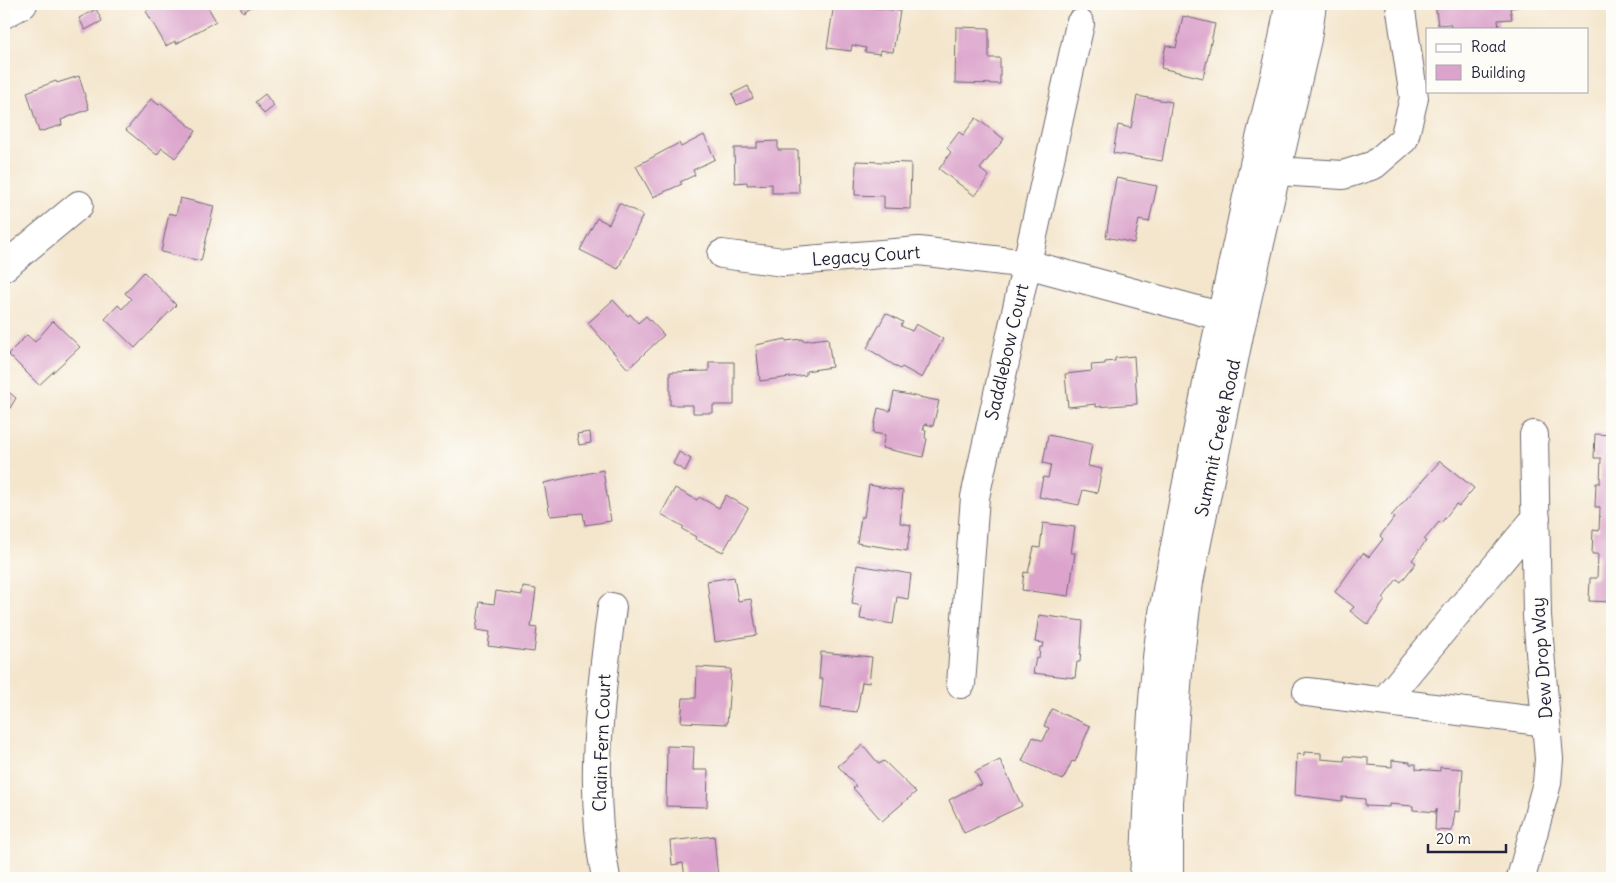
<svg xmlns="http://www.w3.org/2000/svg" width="1616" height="882" font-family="Delius,sans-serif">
<rect width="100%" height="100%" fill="#fdfcf7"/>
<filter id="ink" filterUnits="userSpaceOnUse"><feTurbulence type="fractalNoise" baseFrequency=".02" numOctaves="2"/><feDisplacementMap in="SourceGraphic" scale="10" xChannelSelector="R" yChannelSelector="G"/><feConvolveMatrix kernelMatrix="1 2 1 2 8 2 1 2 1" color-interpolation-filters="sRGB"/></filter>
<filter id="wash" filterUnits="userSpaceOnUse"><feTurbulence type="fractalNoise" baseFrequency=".0096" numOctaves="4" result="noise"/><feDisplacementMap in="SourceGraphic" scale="20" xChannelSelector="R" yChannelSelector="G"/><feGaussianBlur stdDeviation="1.12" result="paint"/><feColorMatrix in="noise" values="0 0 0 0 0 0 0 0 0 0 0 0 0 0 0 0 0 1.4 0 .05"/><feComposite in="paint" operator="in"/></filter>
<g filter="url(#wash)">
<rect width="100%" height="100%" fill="#f4e6cd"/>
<g id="blocks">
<!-- building -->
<path fill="#dca4cc" d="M158,4H170L171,6L176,4H206L216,21L176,44L175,41L166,46L146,11Z
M239,4H256L243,12Z
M834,4H870L869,7L900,11L893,52L880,50V54L865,52L866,48L852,45L851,51L827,48Z
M1435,4H1524V6L1510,8L1512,19L1498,20L1499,29H1451L1450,24L1438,25Z
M96,9L102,21L85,30L79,18Z
M1183,16L1215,24L1203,78L1161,68L1166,45L1176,48Z
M956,27L989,28V58H1000V84L955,83Z
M79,76L89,109L61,120L62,125L39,132L27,92L56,81L57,83Z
M748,86L753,98L737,105L732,94Z
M265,94L274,106L264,114L255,102Z
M1137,96L1172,102L1162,161L1113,153L1118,125L1131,128Z
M151,99L159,105L161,103L196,131L175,158L162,148L157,155L126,130Z
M976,118L1004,139L980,169L989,176L975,196L939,169L951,152L947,148L959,132L963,135Z
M704,135L715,159L693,170L695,175L680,182L682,184L653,197L636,166L679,143L681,147Z
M778,141V150H798L799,193H772V184L747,185V182L735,183L734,148H757V142Z
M856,161L911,163L910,209L884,208V196L855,195Z
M1116,178L1157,186L1149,222L1139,220L1134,243L1106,237Z
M180,198L214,206L201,261L161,252L169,213L176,215Z
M619,203L643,215L618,269L580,250L597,218L609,224Z
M144,272L176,305L135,348L105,319L118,305L122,309L131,299L125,293Z
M613,300L628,316L630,314L638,323L646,316L664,335L628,369L588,323Z
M886,313L903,322L901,326L912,331L916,324L943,339L922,378L902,367L900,369L867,348Z
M53,321L80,347L39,385L8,354L27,335L35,342Z
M828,338L832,367L806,371V375L760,381L756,345L786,339V341L802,339L803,341Z
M1134,356L1137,404L1096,407V404L1068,407L1065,374L1092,371L1091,365L1105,364V362L1115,361V358Z
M709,362H734V405H713V413H693V405H670V372L709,371Z
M4,388L16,398L4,418Z
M894,392L939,401L933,426L925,424L923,430H926L925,438L927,439L923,457L882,448L885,435L873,433L878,408L890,411Z
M590,432L591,443L579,445L577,434Z
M1595,434L1612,435V602L1589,601L1590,578H1597L1598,554H1592L1593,530L1599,531L1600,507H1595L1596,483H1600L1601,458H1594Z
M1048,435L1092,444L1088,466L1102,469L1097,493L1083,490L1079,505L1039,497L1043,477L1048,478L1051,465L1043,463Z
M679,452L691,459L685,471L673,464Z
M1440,461L1474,488L1459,506L1456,504L1441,523L1439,522L1424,540L1426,541L1412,560L1416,563L1401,582L1397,579L1383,598L1385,600L1368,625L1350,611L1354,607L1335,592L1363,553L1369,557L1383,539L1380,536L1394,518L1391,516Z
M603,470L611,521L585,525L583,513L550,516L544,483Z
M869,485L903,491L900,523L911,525L907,551L857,543L861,517H864Z
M675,488L697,500L699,497L719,508L726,495L748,508L723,552L695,539L696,537L682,529L684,527L661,514Z
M1043,523L1075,527L1071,553H1075L1069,596L1022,590L1024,572L1028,573L1034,547L1040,548Z
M857,565L911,574L908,599L897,597L893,624L860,619L862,606L852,604Z
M734,577L738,601L751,599L757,635L715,642L707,581Z
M523,587L536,589L531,627L537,628L534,652L488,646L490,632L476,630L480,602L494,604L496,591L522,595Z
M1039,615L1083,621L1080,662H1077L1075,678L1033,673L1036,658L1039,659L1040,647H1043L1044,643L1035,642Z
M821,652L872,657L869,683L862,682L857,712L820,708L823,679H819Z
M1612,652V672H1611L1608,653Z
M697,667L731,669L727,724L681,722L683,698H696Z
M1052,709L1090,726L1075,762L1072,761L1063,780L1022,761L1033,737L1043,741L1049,728L1044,726Z
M863,745L879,764L884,761L916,792L882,821L853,788L856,786L838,766Z
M667,746L694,747L693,770H708L707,807L666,806Z
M1304,752L1321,753V759L1344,761L1345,756L1368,758V765L1392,767V760L1410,762V764H1416V769L1440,771V767L1463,769L1460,812L1455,811L1452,831L1435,830L1436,809V812L1413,810V806L1389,804V807L1365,806V799L1342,797V801L1295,795L1297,754L1304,755Z
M1000,760L1022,806L964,833L949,800L979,784V786L982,785L975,772Z
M714,836L718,878H685L683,863L672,865L670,841Z"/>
</g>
</g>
<g filter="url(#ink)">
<use href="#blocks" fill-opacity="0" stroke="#6c676e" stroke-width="1"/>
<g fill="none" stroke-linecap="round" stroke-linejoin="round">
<!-- minor casing -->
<g stroke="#6c676e" stroke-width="30">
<path id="minor" d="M4,14L23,4
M1259,170L1343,175L1374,165L1404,139L1414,98L1400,4
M722,254L783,262L919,251L1027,264L1238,321
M4,267L79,205
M961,684L975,497L1080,24
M1307,692L1546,722
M1384,701L1536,518
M606,878C588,789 600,696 612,607
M1144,878C1149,788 1149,696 1164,607C1189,462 1221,318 1252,174C1264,117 1281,61 1289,4
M1169,878V802L1178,672L1189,582L1240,330L1307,39L1312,4
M1521,878L1547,783L1549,759L1537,616L1534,435"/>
</g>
<!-- minor -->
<use href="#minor" stroke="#fff" stroke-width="28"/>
</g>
</g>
<g text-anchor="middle" stroke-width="4" stroke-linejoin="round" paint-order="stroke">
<!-- street labels -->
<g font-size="18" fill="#22223b" stroke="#fdfcf7">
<text transform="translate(866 256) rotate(-4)" y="6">Legacy Court</text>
<text transform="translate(1007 352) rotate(-77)" y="6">Saddlebow Court</text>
<text transform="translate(1218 438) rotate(-78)" y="6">Summit Creek Road</text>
<text transform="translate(1542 658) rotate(-94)" y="6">Dew Drop Way</text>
<text transform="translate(602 743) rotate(-88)" y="6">Chain Fern Court</text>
</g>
</g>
<!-- margin -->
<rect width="1616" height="882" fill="none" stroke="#fdfcf7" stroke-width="20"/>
<!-- legend -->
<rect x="1426" y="28" width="162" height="65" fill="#fdfcf7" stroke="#a5a5ac"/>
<rect x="1436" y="44" width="25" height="8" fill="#ffffff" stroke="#a5a5ac"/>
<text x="1471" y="52" font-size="15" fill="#22223b">Road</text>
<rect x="1436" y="65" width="25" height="15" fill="#dca4cc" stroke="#a5a5ac"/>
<text x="1471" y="78" font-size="15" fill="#22223b">Building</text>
<!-- scale -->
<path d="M1428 844v8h78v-8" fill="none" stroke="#22223b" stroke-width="2.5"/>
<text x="1436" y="844" font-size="15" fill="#22223b" stroke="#fdfcf7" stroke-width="4" paint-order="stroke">20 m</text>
</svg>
